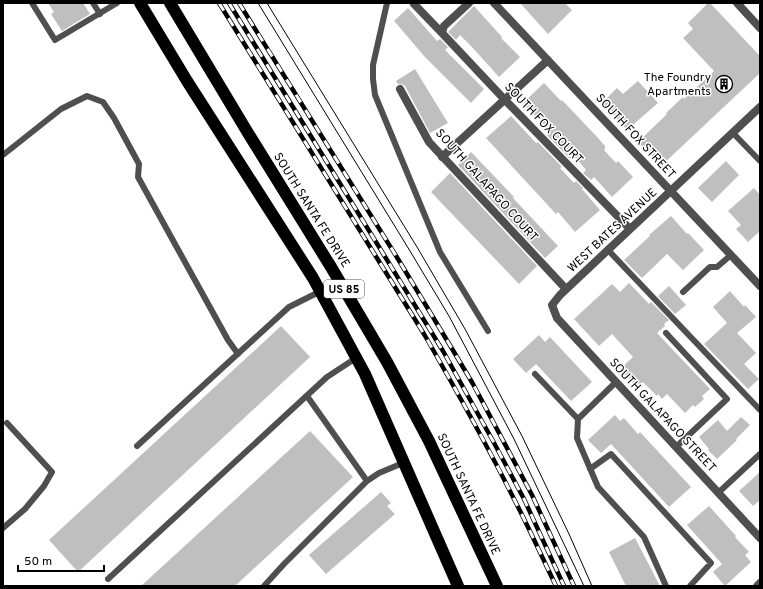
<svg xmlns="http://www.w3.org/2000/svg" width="763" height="589" font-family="Overpass,sans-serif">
<rect width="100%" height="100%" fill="#fff"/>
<!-- building -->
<path fill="#bfbfbf" d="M48,3H83L90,14L62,31L51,14L54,12Z
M520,3H565L572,10L548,34Z
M708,3H710L760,56V73L661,166L638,142L667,114L666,113L683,97L684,99L714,71L683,38L693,29L688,23Z
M474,6L502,37L501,38L520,57L499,77L471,46L460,35L456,40L448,32Z
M408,8L437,41L440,39L448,47L445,50L484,89L471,103L425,57L394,21Z
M415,69L448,123L430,133L405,86L402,84H398L396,81Z
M638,81L658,103L627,130L602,103L617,88L623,94Z
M544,83L561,101L562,100L599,139L605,146V149L604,150L616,163L618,161L633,177L612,197L594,177L591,180L583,173L586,170L574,156L570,159L546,134L550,131L523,103Z
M511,116L536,143L538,142L562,167L560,168L574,183L576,181L583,188L582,189L600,210L575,232L558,212L556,214L486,138Z
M471,152L514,197L513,198L558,246L545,258L458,165Z
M726,161L739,175L712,202L698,188Z
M450,173L537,266L519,284L431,192Z
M754,188L760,195V231L748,242L736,229L741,225L728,211Z
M671,216L687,234L688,233L704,250L683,270L667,254L642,278L624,260L650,236L649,235Z
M629,283L649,304L651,302L669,320L664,324L665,326L657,333L710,389L702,396L704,399L695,407L693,405L685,413L667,394L662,399L658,394L657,396L643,382L637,387L620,369L633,357L612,334L599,346L574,319L612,284L620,292Z
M669,286L686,305L675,314L658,296Z
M730,291L744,307L745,305L756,317L737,333L756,353L744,364L759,379L748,389L704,344L727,323L713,307Z
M281,326L310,357L78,572L49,540Z
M539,335L545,342L550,337L592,382L571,401L536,364L526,373L513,359Z
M615,415L620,421L624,418L638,434L640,432L691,487L669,507L611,444L601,453L588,440Z
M741,417L750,425L736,439L737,440L717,459L708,450L709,449L699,437L718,420L727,431Z
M310,431L353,477L235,586H141Z
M760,472V500L753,506L739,491Z
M381,492L391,503L387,506L395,514L326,574L309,555Z
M709,506L736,536L735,537L749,552L745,555L751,562L725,586L713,572L722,564L687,525Z
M635,538L660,586H626L609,552Z"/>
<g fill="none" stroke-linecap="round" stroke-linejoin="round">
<!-- lane -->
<path stroke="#4f4f4f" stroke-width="6" d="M32,3L55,40L117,3
M93,3L100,14
M387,3L373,65V79L375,95L440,252L488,331
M733,133L760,161
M3,155L61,109L87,96L103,102L114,118L139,164L138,177L228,340L238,354
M608,250L760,410
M683,292L710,267H717L731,255
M666,333L727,399L676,447
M535,374L578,419
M616,382L578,419L577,438L598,487L644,537L666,586
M307,396L367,481
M137,446L289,307L321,291
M590,469L611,454L711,563L690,586
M718,493L760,454
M3,528L25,509L44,486L52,472L7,423
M108,579L327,377L356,358
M264,586L284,564L367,481L379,473L403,463"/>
<!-- street -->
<path stroke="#4f4f4f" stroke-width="8" d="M469,3L444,26L442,33L505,100L630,229
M494,3L760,286
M737,3L760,28
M414,4L442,33
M400,89L429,142L566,289
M760,107L560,295L552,305L557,318L760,538
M442,157L548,60
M757,586L760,583"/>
<!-- highway -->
<path stroke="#000" stroke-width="12" d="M140,3L187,81L313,278L365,374L458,586
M170,3L248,133L331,267L387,362L429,441L497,586"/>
<!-- tram -->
<path stroke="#000" stroke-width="1" d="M258,3L410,251L449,316L514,439L584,586
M267,3L417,247L465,329L522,436L569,534L592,586"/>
<!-- rail casing -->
<g stroke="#000" stroke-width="4.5">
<path id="rail" d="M219,3L424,334C455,388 486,443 514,499C529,528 542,557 556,586
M229,3L443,351L493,441L524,499L564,586
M239,3L398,259L451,347L473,384L532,495L574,586"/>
</g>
<!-- rail -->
<use href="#rail" stroke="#fff" stroke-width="3" stroke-dasharray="9" stroke-linecap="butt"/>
</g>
<!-- icons -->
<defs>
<g id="building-ring" transform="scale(0.9)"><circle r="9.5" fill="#fff" stroke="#000" stroke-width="1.5"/><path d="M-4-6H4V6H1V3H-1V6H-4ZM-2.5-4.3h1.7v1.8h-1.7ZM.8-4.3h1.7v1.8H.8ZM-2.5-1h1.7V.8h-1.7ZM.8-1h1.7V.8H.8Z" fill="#000"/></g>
</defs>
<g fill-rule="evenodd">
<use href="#building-ring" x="724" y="84"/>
</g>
<g text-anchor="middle" stroke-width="3" stroke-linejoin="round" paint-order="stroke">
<!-- shield labels -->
<rect fill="#fff" stroke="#4c4c4c" stroke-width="1" x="324" y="280" width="40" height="18" rx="3"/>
<g font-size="11" font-weight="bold" fill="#000">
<text x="344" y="293">US 85</text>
</g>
<!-- poi labels -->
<g font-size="12" fill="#000" stroke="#fff" text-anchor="end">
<text x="711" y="81">The Foundry<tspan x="711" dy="14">Apartments</tspan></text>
</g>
<!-- street labels -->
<g font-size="12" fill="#000" stroke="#fff">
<text transform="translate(544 123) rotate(46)" y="4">SOUTH FOX COURT</text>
<text transform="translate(636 136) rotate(47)" y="4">SOUTH FOX STREET</text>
<text transform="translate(487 185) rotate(48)" y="4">SOUTH GALAPAGO COURT</text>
<text transform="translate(312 210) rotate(58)" y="4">SOUTH SANTA FE DRIVE</text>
<text transform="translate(612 230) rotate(-43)" y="4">WEST BATES AVENUE</text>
<text transform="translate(663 415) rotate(47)" y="4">SOUTH GALAPAGO STREET</text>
<text transform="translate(469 494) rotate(65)" y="4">SOUTH SANTA FE DRIVE</text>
</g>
</g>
<!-- border -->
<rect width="763" height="589" fill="none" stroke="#000000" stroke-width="8"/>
<!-- scale -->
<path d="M18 565v6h86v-6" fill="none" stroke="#000000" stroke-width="2"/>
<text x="24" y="565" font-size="12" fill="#000000" stroke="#ffffff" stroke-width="3" paint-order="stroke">50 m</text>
</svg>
